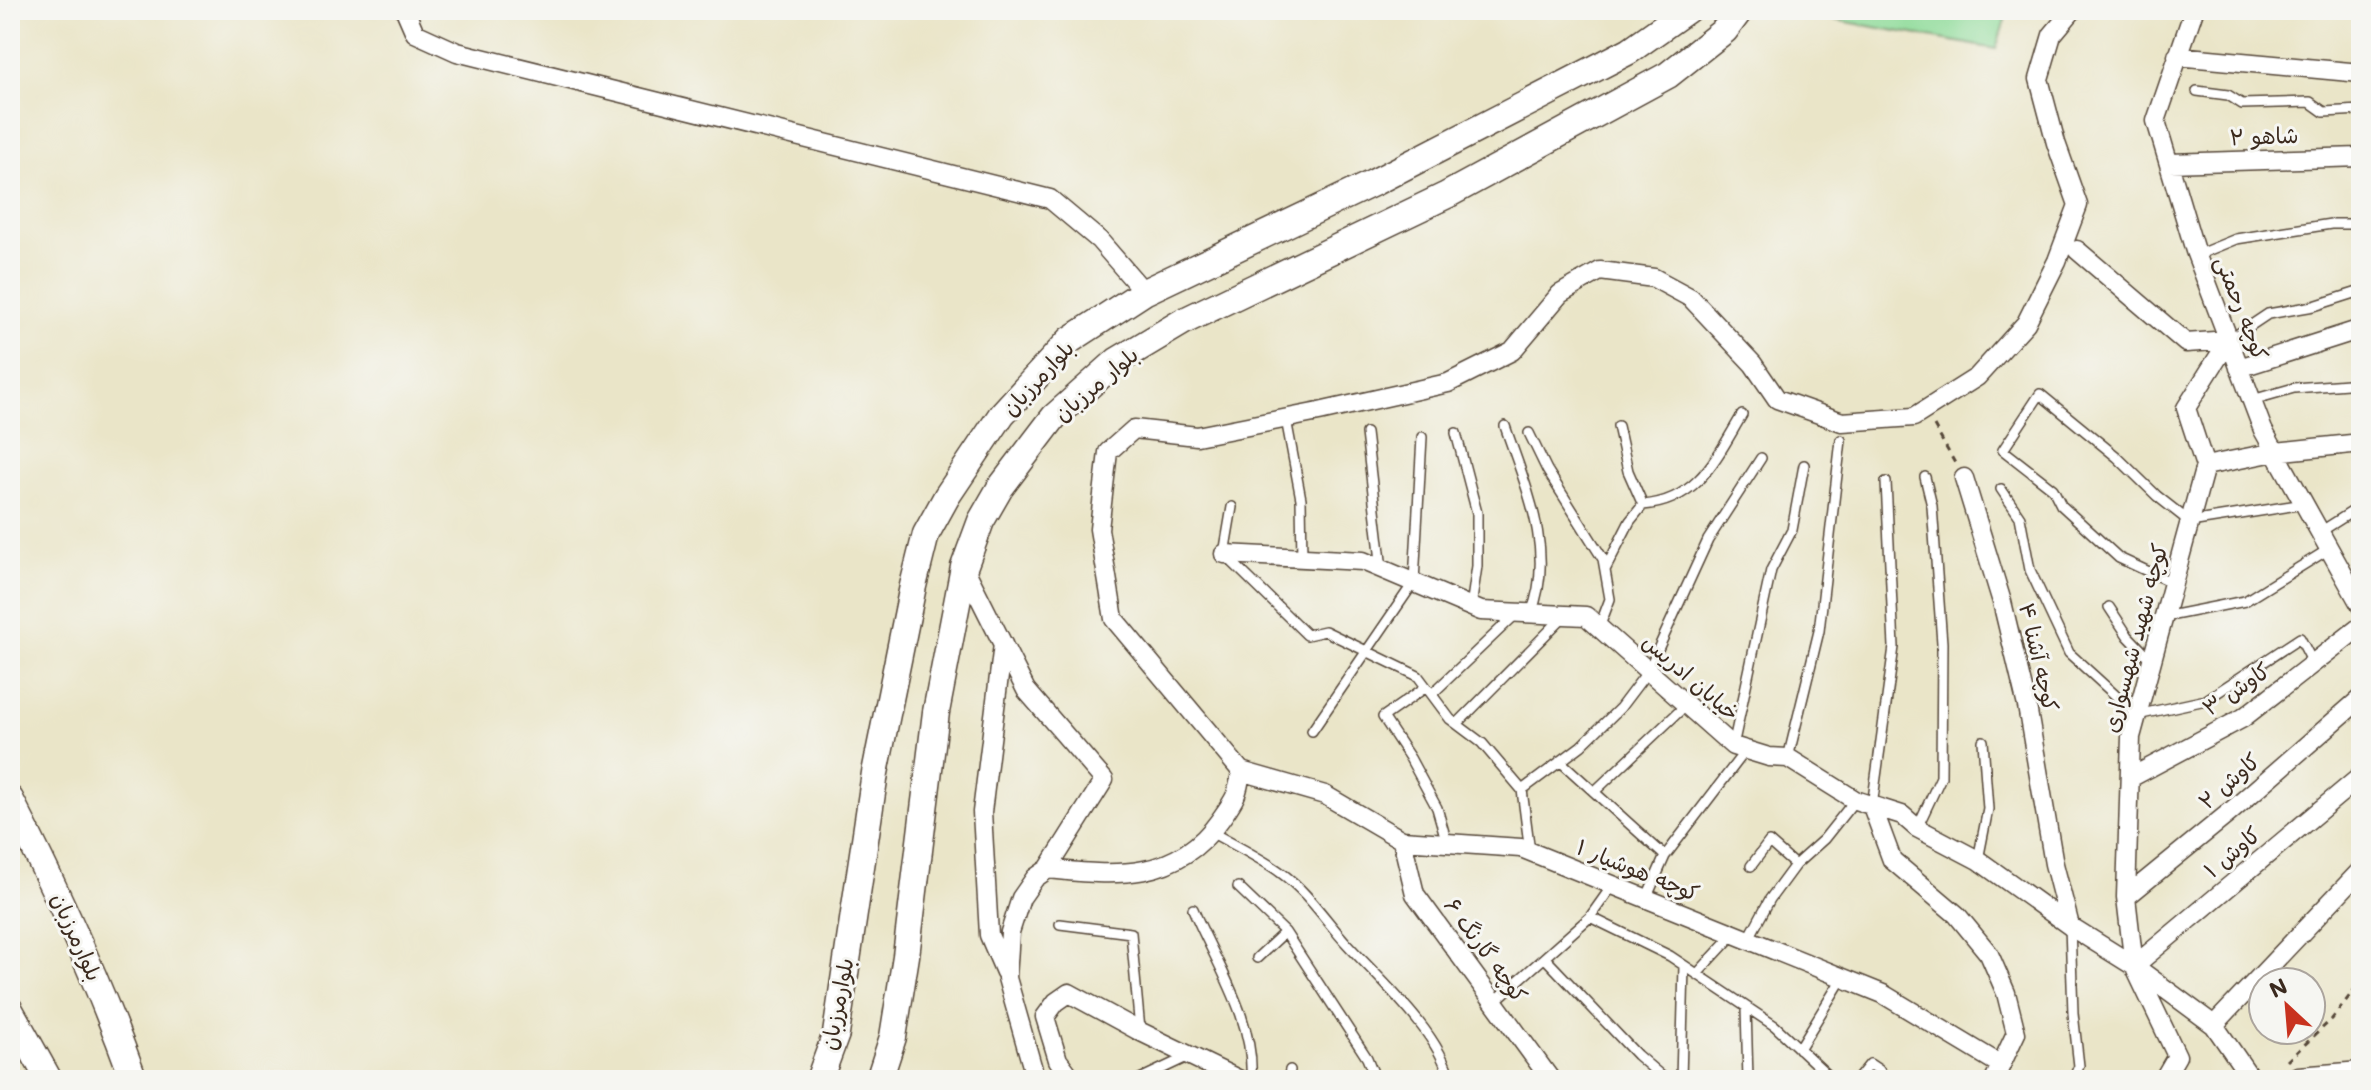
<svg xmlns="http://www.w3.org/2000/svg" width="2371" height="1090" font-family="Mali,'Playpen Sans Arabic',sans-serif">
<rect width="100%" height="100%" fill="#f6f6f2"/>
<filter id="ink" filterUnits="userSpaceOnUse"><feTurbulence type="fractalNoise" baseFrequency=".0125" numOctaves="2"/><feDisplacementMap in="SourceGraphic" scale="16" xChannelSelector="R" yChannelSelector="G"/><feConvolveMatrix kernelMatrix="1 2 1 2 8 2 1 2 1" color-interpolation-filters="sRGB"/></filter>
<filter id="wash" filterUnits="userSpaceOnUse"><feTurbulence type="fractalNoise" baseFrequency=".006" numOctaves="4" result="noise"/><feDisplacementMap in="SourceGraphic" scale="32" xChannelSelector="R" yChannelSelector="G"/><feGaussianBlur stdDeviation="1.8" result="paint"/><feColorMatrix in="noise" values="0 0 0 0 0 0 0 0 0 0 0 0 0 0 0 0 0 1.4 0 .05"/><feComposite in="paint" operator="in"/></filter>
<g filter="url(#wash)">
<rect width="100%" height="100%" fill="#eae5c8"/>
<!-- green -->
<path fill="#8edb99" stroke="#64825c" stroke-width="2" d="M1780,10H2008L1996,49Z"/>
</g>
<g filter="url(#ink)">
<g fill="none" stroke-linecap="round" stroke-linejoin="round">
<!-- service casing -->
<g stroke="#554638" stroke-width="12">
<path id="service" d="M2197,91L2228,95L2242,104L2310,102L2324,112L2361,110
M2197,255L2236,239L2331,224H2361
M2229,340L2268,314L2314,306L2361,291
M2252,400L2294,388L2361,383
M1286,419L1301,499L1302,558
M1505,426C1525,485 1556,551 1531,613
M1366,433L1382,569
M1456,433L1477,513V566L1471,607
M1529,433L1547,470L1603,559L1610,599L1599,628
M2001,489L2020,517L2030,570L2069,653L2137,715L2206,700L2300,638L2313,663
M1643,505C1698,501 1716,458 1742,415
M1232,507L1224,554L1307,635L1325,631L1418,676L1450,719L1482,743L1522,790L1530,852
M2320,532L2361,506
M1605,570L1630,521L1643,505L1628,471L1618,426
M2173,583L2119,558L2061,505L2053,489L2003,450L2040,394L2117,457L2157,496L2190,522L2304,504
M2109,607L2128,636L2152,661
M2164,617L2245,601L2329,549
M1426,687L1383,717L1410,758L1437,808L1447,843
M1432,694L1516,614
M1457,724L1564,616
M1312,731L1414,582L1422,437
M1733,746L1771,570L1792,530L1804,465
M1788,758L1819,631L1841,440
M1560,761L1665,856
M1522,790L1581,746L1620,708L1648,671L1708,540L1761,458
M1594,792L1686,705
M1872,806L1894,647L1886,482
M1917,828L1941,777L1942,643L1932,506L1925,477
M1211,832C1234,845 1259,857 1280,872C1308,892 1325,920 1347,944C1379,979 1440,1033 1450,1080
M1978,860L1988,809L1983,741
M1751,866L1769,842L1795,865
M1238,887L1285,932L1367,1058L1376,1080
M1646,899L1665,856L1746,750
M1193,909C1216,964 1255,1019 1251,1080
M1590,917L1670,956L1775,1026L1833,1080
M1060,924L1131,933L1140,1030
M2070,926L2073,1013L2079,1066L2073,1080
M1748,940L1770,899L1795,865L1824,839L1855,800
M1257,958L1285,932
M1545,958L1637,1055L1666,1080
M1697,974L1734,934
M1494,1002L1590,917L1612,886
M1746,1007L1748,1080
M1799,1049L1843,977
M1138,1080L1189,1056
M1288,1080L1290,1070
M1681,1080L1684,966
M1857,1080L1870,1064L1879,1070L1886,1080"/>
</g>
<!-- minor casing -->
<g stroke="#554638" stroke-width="21">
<path id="minor" d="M405,10L415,33L457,52L1050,199L1099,240L1144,292
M2194,10L2156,121L2195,251L2263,430L2361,606
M2177,56L2361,73
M2169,163L2361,157
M2077,250L2186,343L2229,340
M2239,368L2361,329
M2205,466L2275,452L2361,443
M1964,478L2002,602L2027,706L2054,864L2070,926
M1224,554L1363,561L1481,611L1586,616L1733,746L1769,757L1788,758L1855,800L1902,815L1917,828L1978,860L2070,926L2134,966L2214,1025L2252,1080
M964,567L1026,690L1104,780L1048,869
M1003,644L982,812L989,935L1005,972
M1241,771L1325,795L1402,840L1521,848L1883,994L2001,1065
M2130,778L2243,718L2361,626
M1872,806L1892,860L1957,915L1989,954L2006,993L2016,1033L1994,1080
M1402,840L1415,894L1551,1080
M2126,897L2229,813L2361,698
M2134,966L2361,776
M2214,1025L2361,870
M1036,1080L1007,978L1010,932L1021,898L1035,878L1048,869C1115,876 1176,882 1220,820C1234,800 1238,796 1241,771L1114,619L1099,529L1108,452L1134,429L1197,436L1319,412L1448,383L1512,351L1560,294L1600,271L1654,278L1691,298L1753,364L1777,399L1842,422L1914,417L1977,377L2026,323L2057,261L2078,205L2056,143L2039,79L2052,35L2073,10
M1073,1080L1058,1060L1045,1017L1056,1002L1069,993L1141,1032L1240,1080
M2163,1080L2177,1056L2134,966L2126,897L2131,737L2205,466L2186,408L2229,340"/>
</g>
<!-- secondary casing -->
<g stroke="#554638" stroke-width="29">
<path id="secondary" d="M10,799C57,891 99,983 134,1080
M10,1010L49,1080
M819,1080L836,1034L875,773L913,586L926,534L947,496L1002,414L1070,340L1144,292L1373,183L1629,51L1687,10
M879,1080L893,1037L906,956L936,712L964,567L981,521L1000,488L1054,417L1117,361L1184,321L1447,195L1668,75L1725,30L1740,10
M2299,1080L2361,1075"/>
</g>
<!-- path -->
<path stroke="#554638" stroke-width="3" stroke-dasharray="6 6" stroke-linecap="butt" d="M1934,426L1956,465
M2287,1061L2332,1019L2361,981"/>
<!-- service -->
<use href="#service" stroke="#fff" stroke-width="9"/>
<!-- minor -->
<use href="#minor" stroke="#fff" stroke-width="18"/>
<!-- secondary -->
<use href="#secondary" stroke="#fff" stroke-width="26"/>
</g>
</g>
<g text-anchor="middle" stroke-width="6" stroke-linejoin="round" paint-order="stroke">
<!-- street labels -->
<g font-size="22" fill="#3b2a1e" stroke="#f6f6f2">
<text transform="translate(2264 136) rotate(-2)" y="8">شاهو ۲</text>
<text transform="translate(2242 308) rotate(69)" y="8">کوچه رحمتی</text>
<text transform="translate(1038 378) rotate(-47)" y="8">بلوارمرزبان</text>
<text transform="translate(1096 384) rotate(-40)" y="8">بلوار مرزبان</text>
<text transform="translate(2135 638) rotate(-75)" y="8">کوچه شهید شهسواری</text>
<text transform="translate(2039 657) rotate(77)" y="8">کوچه آشنا ۴</text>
<text transform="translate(1691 677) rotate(41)" y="8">خیابان ادریس</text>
<text transform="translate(2236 689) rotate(-34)" y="8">کاوش ۳</text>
<text transform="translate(2229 781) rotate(-41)" y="8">کاوش ۲</text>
<text transform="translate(2232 852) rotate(-40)" y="8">کاوش ۱</text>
<text transform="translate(1638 870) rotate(22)" y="8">کوچه هوشیار ۱</text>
<text transform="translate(77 937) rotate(66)" y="8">بلوارمرزبان</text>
<text transform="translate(1486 950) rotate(54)" y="8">کوچه گارنگ ۶</text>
<text transform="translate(837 1004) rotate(-79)" y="8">بلوارمرزبان</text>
</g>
</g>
<!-- margin -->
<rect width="2371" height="1090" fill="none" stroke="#f6f6f2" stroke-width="40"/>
<!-- north arrow -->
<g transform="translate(2287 1006) rotate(334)"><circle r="38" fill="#f6f6f2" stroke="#aba49d" stroke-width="2"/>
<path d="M0-6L14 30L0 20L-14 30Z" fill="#c8321e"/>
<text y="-12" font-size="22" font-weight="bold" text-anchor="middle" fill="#3b2a1e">N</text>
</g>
</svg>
